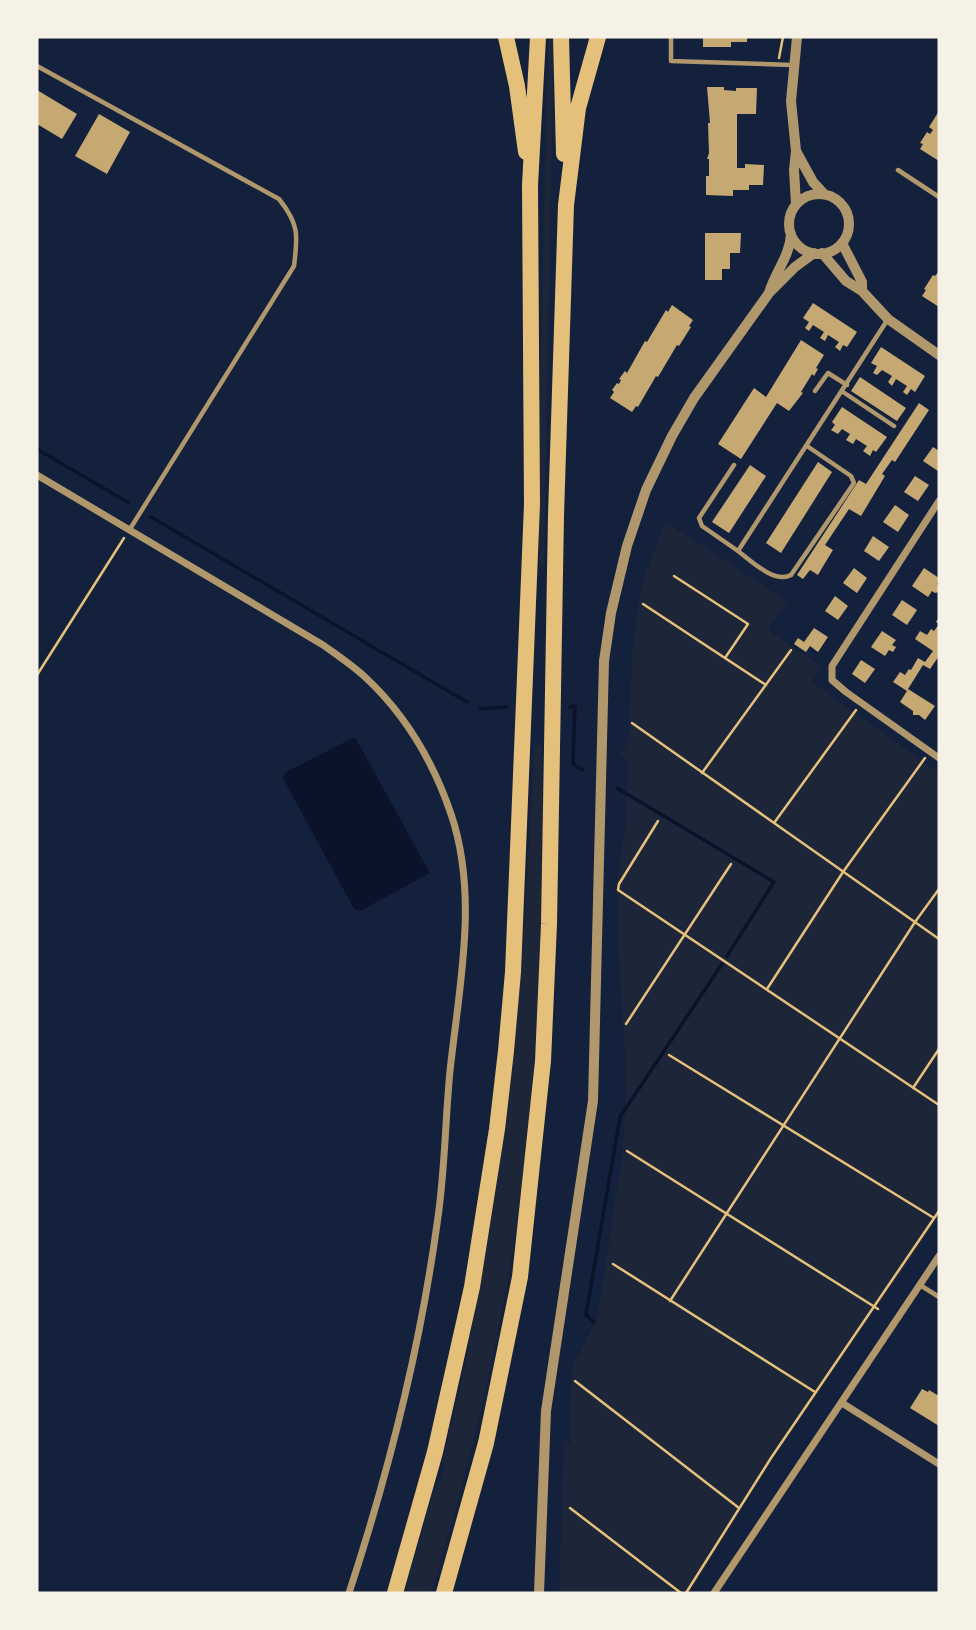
<svg xmlns="http://www.w3.org/2000/svg" width="976" height="1630" font-family="'Noto Sans',sans-serif">
<rect width="100%" height="100%" fill="#14213d"/>
<!-- green -->
<path fill="#1d2539" d="M548,37H554L544,567H539V437Z
M666,522L787,601L768,630L821,666L812,682L939,773V1218L772,1460L690,1593H559L564,1440L570,1444L571,1382L573,1366L597,1319L623,1152L626,1070L619,960L617,883L626,824L628,760L620,754L629,741L632,656L639,600L646,571Z
M534,745H542C543,874 540,1004 528,1132C513,1289 477,1443 431,1593H404L435,1487L441,1479L445,1466L442,1462C502,1227 524,987 534,745Z"/>
<!-- water -->
<path fill="#0b132b" d="M355,737L430,873L360,911L354,909L283,778L286,772Z"/>
<g fill="none" stroke-linecap="round" stroke-linejoin="round">
<!-- stream -->
<path stroke="#0b132b" stroke-width="3.5" d="M37,449L129,503
M151,517L467,702
M570,707L575,706L573,762L574,765L583,770
M480,709L507,707
M617,788L774,882L727,956
M594,1322L586,1315L587,1309L620,1117L722,964"/>
</g>
<!-- building -->
<path fill="#c6a872" d="M703,37H747V42H731V47H703Z
M707,87H724V90L736,91V88H757L756,114H737V168H745V164L764,165L763,185H749V190H733V196L706,195V176H709V159H707L709,153L708,123H710Z
M37,90L77,114L62,139L37,124Z
M939,111V161L920,149L923,144L920,143L927,132L930,134L933,130L929,127Z
M99,114L130,132L107,174L75,156Z
M705,233H741L740,253H730V269H722V280H705Z
M939,271V307L922,296L926,290L924,289L933,275L935,276Z
M813,303L857,332L847,347L843,345L840,351L835,347L839,342L828,335L825,341L820,338L824,332L813,325L809,331L805,328L809,322L803,318Z
M672,305L693,320L689,326L691,327L679,346L677,345L658,377L656,376L638,407L636,406L632,412L610,398L614,392L612,390L617,383L619,384L621,380L619,379L625,371L627,373L645,341L647,342L666,310L668,312Z
M801,340L824,355L816,368L818,369L814,376L812,374L801,392L803,393L789,411L777,403L741,459L718,444L754,388L766,397Z
M881,347L925,376L915,392L911,389L907,395L903,392L907,386L896,379L892,386L888,382L892,376L882,370L877,375L873,373L877,366L871,363Z
M860,377L906,408L897,421L851,391Z
M919,403L929,410L895,462L892,460L882,474L885,476L861,516L849,509L825,545L833,550L822,568L818,575L810,570L803,579L797,575L859,480L866,484Z
M842,407L887,437L876,452L873,450L870,456L863,451L867,446L856,439L853,444L846,440L850,434L842,429L838,434L831,430L835,425L832,422Z
M933,447L939,451L938,471L923,461Z
M818,462L832,472L781,553L766,543Z
M750,465L766,476L729,533L712,522Z
M915,476L929,485L918,501L904,492Z
M895,505L909,515L898,532L883,522Z
M873,536L889,547L879,561L864,551Z
M854,568L867,578L857,593L843,583Z
M924,568L939,578L937,584L939,586V592L935,593L932,591L928,597L912,586Z
M835,596L848,606L838,620L825,611Z
M902,600L917,610L907,625L892,615Z
M939,617V656L930,669L923,665L908,689L935,706L925,720L919,715H913V711L900,702L907,691L893,682L900,672L905,675L909,669L911,670L918,658L925,662L933,651L915,639L920,631L927,635L931,629L934,631L939,624L936,622Z
M814,628L828,637L818,652L810,646L806,652L794,644L798,638L804,642Z
M882,631L896,640L892,645L896,647L893,652L889,650L885,656L871,647Z
M861,660L875,669L865,683L852,674Z
M922,1389L928,1392L929,1390L939,1396V1426L910,1408Z"/>
<g fill="none" stroke-linecap="round" stroke-linejoin="round">
<!-- path -->
<path stroke="#e5c07b" stroke-width="2.5" d="M779,58L783,37
M674,576L748,624L725,658
M643,604L766,685
M37,675L124,538
M632,723L939,939
M702,773L791,650
M658,821L619,884L618,890L621,892L939,1105
M774,823L856,710
M767,989L843,872L925,758
M626,1024L731,864
M669,1055L934,1218
M913,1088L939,1049
M627,1151L878,1309
M613,1264L815,1392
M670,1301L915,922L939,889
M575,1381L739,1508
M570,1508L681,1593
M686,1593L771,1458L939,1211"/>
<!-- service -->
<path stroke="#b1986c" stroke-width="4.5" d="M671,37V61L793,65
M37,66L279,199C299,224 298,235 294,266L130,529
M898,170L939,197
M815,391L828,373L847,385
M843,392L894,426
M734,465L699,518L702,526L738,551L888,319
M738,551C751,561 775,584 791,575L854,483L851,476L807,446
M920,1285L939,1297"/>
<!-- minor -->
<path stroke="#b1986c" stroke-width="7" d="M37,475L323,645C337,655 352,665 365,677C406,715 433,761 451,814C479,896 459,987 450,1071C445,1122 445,1173 437,1224C420,1348 388,1474 349,1593
M939,501L832,666V680L846,692L939,758
M842,1403L939,1464
M714,1593L939,1256"/>
<!-- tertiary -->
<path stroke="#b1986c" stroke-width="10" d="M796,151L813,182L824,194
M789 224a30 30 0 1 1 60 0a30 30 0 1 1-60 0Z
M796,204L794,170L796,151L791,101L797,37
M842,243L862,282V291
M822,253L846,281L862,291L888,319L939,355
M769,293C775,272 790,256 791,234
M539,1593L546,1411L593,1101L604,661L611,613L627,546L646,490L672,436L694,398L769,293L795,267L814,253"/>
<!-- motorway -->
<path stroke="#e5c07b" stroke-width="16" d="M506,37L517,86L526,152
M561,37L564,154
M395,1593L435,1452L472,1287L497,1129L506,1051L513,972L532,504L530,185L538,37
M444,1593L486,1443L520,1277L543,1061L549,924L556,515L566,205L578,108L598,37"/>
</g>
<!-- border -->
<rect width="976" height="1630" fill="none" stroke="#f6f1e7" stroke-width="77"/>
</svg>
